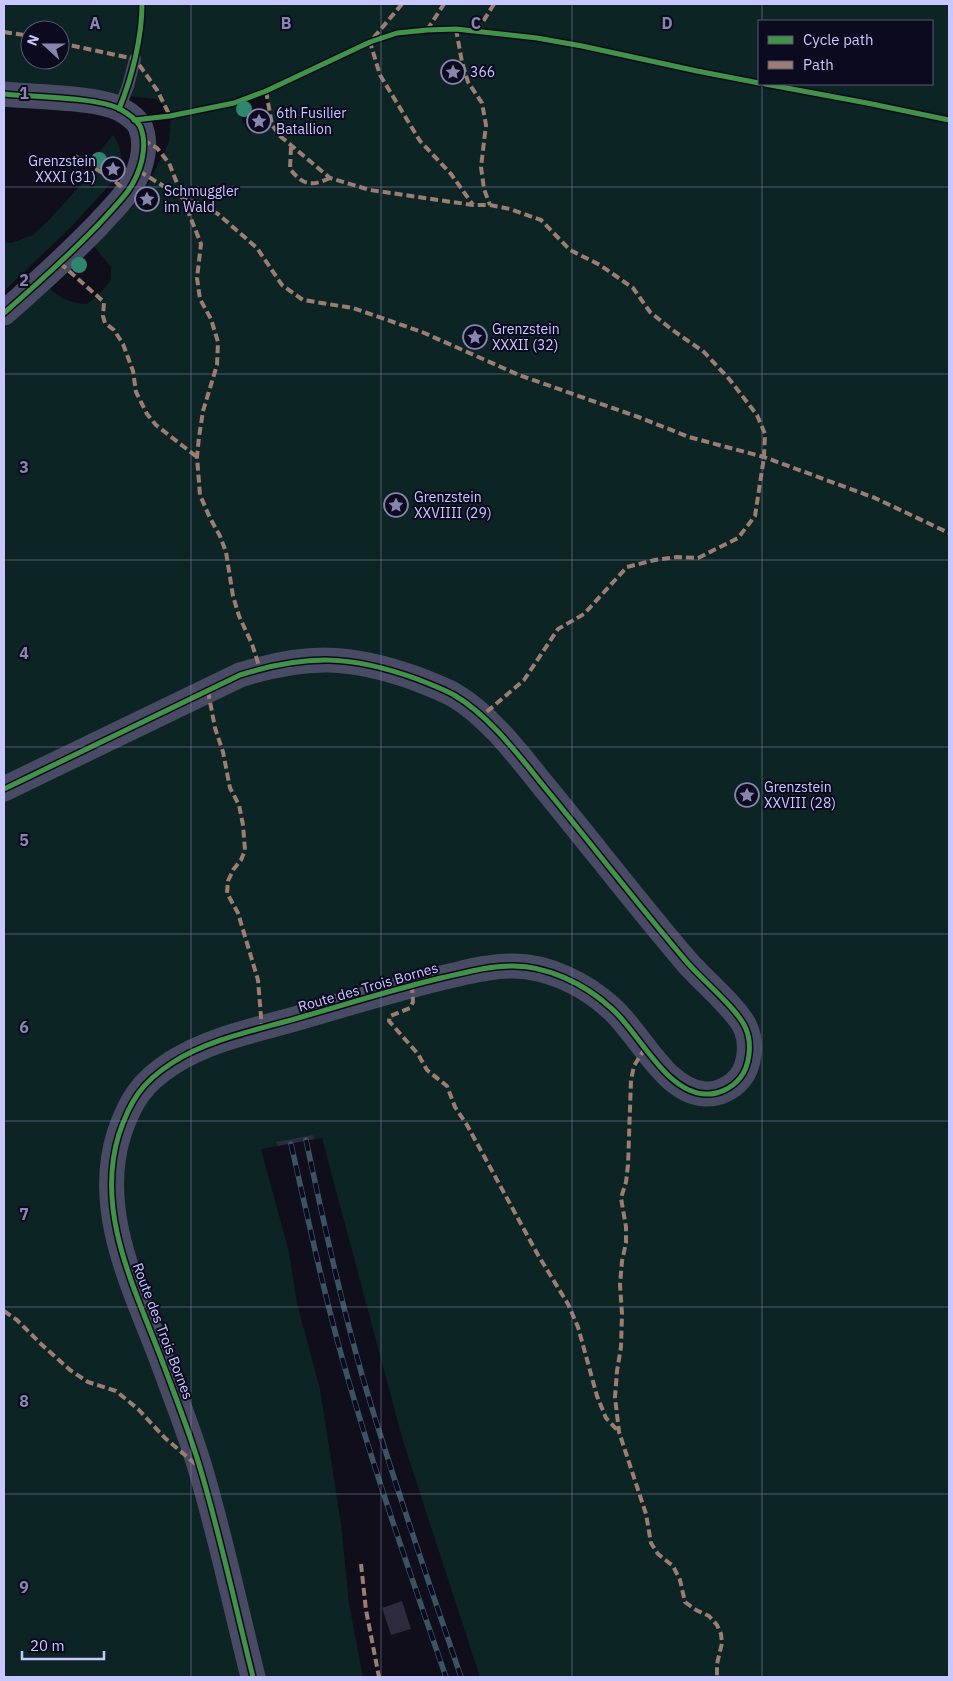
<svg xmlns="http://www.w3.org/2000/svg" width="953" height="1681" font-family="'IBM Plex Sans',sans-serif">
<rect width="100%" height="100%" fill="#100e1a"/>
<!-- green -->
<path fill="#0d2424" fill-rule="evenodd" d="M4,4H949V1677H480L403,1441L322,1138L261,1149L289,1252L297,1304L320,1389L341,1524L349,1603L363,1677H4V328L48,287C61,299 69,303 87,304L98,296L111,280V267L93,245L134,205L146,189L169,142L171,112L156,99L4,84ZM759,21H932V84H759ZM30,30H60V60H30ZM266,91L272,124L248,132L234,103Z
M113,135C123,149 123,162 116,178L70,228L6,289L4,296V242L11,243L33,235L50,219L95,169L93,159Z"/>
<!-- building -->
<path fill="#2d2b3d" d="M313,1135L314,1139L278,1146L276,1142Z
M402,1601L411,1629L391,1635L382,1608Z"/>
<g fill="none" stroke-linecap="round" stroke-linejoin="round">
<!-- service -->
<path stroke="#494a63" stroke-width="12" d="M119,109L128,86L135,59"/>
<!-- minor -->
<path stroke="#494a63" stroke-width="25" d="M4,94C32,97 97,97 120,109C127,113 136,119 140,126C149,147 140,174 128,191C119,203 108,214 98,225C68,256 36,285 4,313
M4,789L240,675C307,654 351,655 417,679C430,684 443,689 454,695C490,716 520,757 546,789C593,846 638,905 686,961C701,979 739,1010 746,1029C752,1043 750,1066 740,1078C732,1088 718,1095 705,1094C665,1092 639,1032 611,1008C585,984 546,965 511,966C487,966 464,973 441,978C395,989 350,1003 305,1016C262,1029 210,1038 172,1063C142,1082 130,1101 119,1134C94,1214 137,1292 164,1366C177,1401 191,1436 201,1471C221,1539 236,1609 253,1677"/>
<!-- rail casing -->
<g stroke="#3b5463" stroke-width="5.5">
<path id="rail" d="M306,1140C323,1219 340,1298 362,1375C392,1477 427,1577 461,1677
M291,1144C309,1223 326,1304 349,1382C378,1482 412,1579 446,1677"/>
</g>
<!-- rail -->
<use href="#rail" stroke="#0c0a1e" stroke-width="4" stroke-dasharray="11" stroke-linecap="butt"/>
<!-- quiet -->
<path stroke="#9b7d72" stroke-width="4" stroke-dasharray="8 4" stroke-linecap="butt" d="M402,4L370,42L380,75L420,141L451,174L473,205
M456,29L462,62L468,82L482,103L486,125L481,167L484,189L490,205
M427,30L444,4
M477,31L494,4
M4,32L30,36
M60,43L135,59L157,90L170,116
M266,91L272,125L280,136L330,178L370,190L473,205H490L510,209L541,220L570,250L600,265L633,288L650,312L671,329L704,352L730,380L757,415L765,434L764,457L755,516L738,538L698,558L677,557L655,560L627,567L584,614L558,629L524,680L482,716
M143,140L157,148L169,163L201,244L197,278L200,299L211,319L218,342L217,365L203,411L199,437L197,457L200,495L210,518L220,536L226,552L233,596L239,616L252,644L260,669
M291,147L290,169C303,185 311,187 330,178
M75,156L111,178L127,192
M139,171L183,198L202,205L218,214L257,248L282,285L303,300L353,308L422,332L519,375L641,418L689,437L764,457L875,498L949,533
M60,263L104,302L103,316L105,323L114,330L123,344L133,371L136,392L147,414L156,425L197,457
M208,691L215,728L223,752L230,788L239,805L243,825L245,850L241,860L233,870L228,881L227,893L238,913L258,980L262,1029
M412,985L413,1002L410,1008L390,1016L389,1021L418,1054L427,1070L447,1086L455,1107L467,1125L538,1255L568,1304L578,1327L597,1396L606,1418L619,1432
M645,1048L634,1066L631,1080L628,1165L626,1182L621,1198L626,1227V1243L622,1261L620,1285L622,1314L621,1347L617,1371L615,1397L619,1432L646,1514L651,1543L658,1554L673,1566L680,1580L685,1602L696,1610L709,1616L717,1625L721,1634L722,1643L717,1664V1677
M4,1311L17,1320L41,1344L70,1370L88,1382L116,1391L138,1409L165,1438L199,1467
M361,1564L366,1610L379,1677"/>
<!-- cycleway casing -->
<g stroke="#0c0a1e" stroke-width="8">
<path id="cycleway" d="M765,84L867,103L949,120
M4,94C32,97 97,97 120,109C127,113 136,119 140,126C149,147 140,174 128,191C119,203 108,214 98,225C68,256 36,285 4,313
M119,109C132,78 142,37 142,4
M134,120L170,116L234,103L266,91L370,42L397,33L427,30L456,29L537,38L582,46L697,71L759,83
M4,789L240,675C307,654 351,655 417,679C430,684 443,689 454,695C490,716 520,757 546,789C593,846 638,905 686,961C701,979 739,1010 746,1029C752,1043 750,1066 740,1078C732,1088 718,1095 705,1094C665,1092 639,1032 611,1008C585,984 546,965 511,966C487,966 464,973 441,978C395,989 350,1003 305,1016C262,1029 210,1038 172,1063C142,1082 130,1101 119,1134C94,1214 137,1292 164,1366C177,1401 191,1436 201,1471C221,1539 236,1609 253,1677"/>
</g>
<!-- cycleway -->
<use href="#cycleway" stroke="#419447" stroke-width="5"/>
</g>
<!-- trees -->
<g fill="#2f866f">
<circle cx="244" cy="109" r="8"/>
<circle cx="99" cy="160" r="8"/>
<circle cx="79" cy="265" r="8"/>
</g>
<!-- grid -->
<path fill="none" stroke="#8886af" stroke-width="1" stroke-opacity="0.55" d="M191,4V1677M381,4V1677M572,4V1677M762,4V21M762,84V1677M4,187H949M4,374H949M4,560H949M4,747H949M4,934H949M4,1121H949M4,1307H949M4,1494H949"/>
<!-- icons -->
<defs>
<g id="sight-ring" transform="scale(1.25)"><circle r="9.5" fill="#0c0a1e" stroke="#8886af" stroke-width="1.5"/><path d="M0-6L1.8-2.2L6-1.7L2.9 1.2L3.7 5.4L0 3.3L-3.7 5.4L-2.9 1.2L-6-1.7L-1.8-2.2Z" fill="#8886af"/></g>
</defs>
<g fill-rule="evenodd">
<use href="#sight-ring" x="453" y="72"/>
<use href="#sight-ring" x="259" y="121"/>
<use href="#sight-ring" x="113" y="169"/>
<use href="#sight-ring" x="147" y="199"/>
<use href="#sight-ring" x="475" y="337"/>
<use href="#sight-ring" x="396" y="505"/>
<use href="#sight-ring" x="747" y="795"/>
</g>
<g text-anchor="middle" stroke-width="4" stroke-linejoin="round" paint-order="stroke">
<!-- poi labels -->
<g font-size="14" fill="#c9c7ff" stroke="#0c0a1e" text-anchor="start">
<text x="470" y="77">366</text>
<text x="276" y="118">6th Fusilier<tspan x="276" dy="16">Batallion</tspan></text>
<text x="96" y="166" text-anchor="end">Grenzstein<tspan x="96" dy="16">XXXI (31)</tspan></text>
<text x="164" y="196">Schmuggler<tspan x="164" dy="16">im Wald</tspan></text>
<text x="492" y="334">Grenzstein<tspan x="492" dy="16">XXXII (32)</tspan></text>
<text x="414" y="502">Grenzstein<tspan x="414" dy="16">XXVIIII (29)</tspan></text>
<text x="764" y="792">Grenzstein<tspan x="764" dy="16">XXVIII (28)</tspan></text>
</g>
<!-- street labels -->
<g font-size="14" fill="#c9c7ff" stroke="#0c0a1e">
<text transform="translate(368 987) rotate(-16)" y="5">Route des Trois Bornes</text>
<text transform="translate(163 1331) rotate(69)" y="5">Route des Trois Bornes</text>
</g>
</g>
<g font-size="16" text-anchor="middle" font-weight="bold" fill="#8886af" stroke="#0c0a1e" stroke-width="4" stroke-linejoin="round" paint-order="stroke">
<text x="95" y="29">A</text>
<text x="286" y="29">B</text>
<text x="476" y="29">C</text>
<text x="667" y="29">D</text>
<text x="24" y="99">1</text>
<text x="24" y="286">2</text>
<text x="24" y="473">3</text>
<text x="24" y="659">4</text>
<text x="24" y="846">5</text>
<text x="24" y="1033">6</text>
<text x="24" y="1220">7</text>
<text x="24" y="1407">8</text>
<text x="24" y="1593">9</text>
</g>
<!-- border -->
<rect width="953" height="1681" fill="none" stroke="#c9c7ff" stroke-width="10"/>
<!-- legend -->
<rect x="758" y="20" width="175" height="65" fill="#0c0a1e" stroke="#585678"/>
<rect x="768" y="36" width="25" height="8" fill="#419447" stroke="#585678"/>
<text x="803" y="45" font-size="15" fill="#c9c7ff">Cycle path</text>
<rect x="768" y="61" width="25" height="8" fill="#9b7d72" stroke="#585678"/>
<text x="803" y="70" font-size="15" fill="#c9c7ff">Path</text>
<!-- north arrow -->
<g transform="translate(45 45) rotate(291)"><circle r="24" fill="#0c0a1e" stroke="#585678"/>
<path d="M0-4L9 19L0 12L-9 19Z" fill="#8886af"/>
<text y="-8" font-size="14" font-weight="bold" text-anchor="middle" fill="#c9c7ff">N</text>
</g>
<!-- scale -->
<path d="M22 1651v8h82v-8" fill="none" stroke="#c9c7ff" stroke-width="2.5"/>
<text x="30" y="1651" font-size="15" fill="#c9c7ff" stroke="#0c0a1e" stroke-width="4" paint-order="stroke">20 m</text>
</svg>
